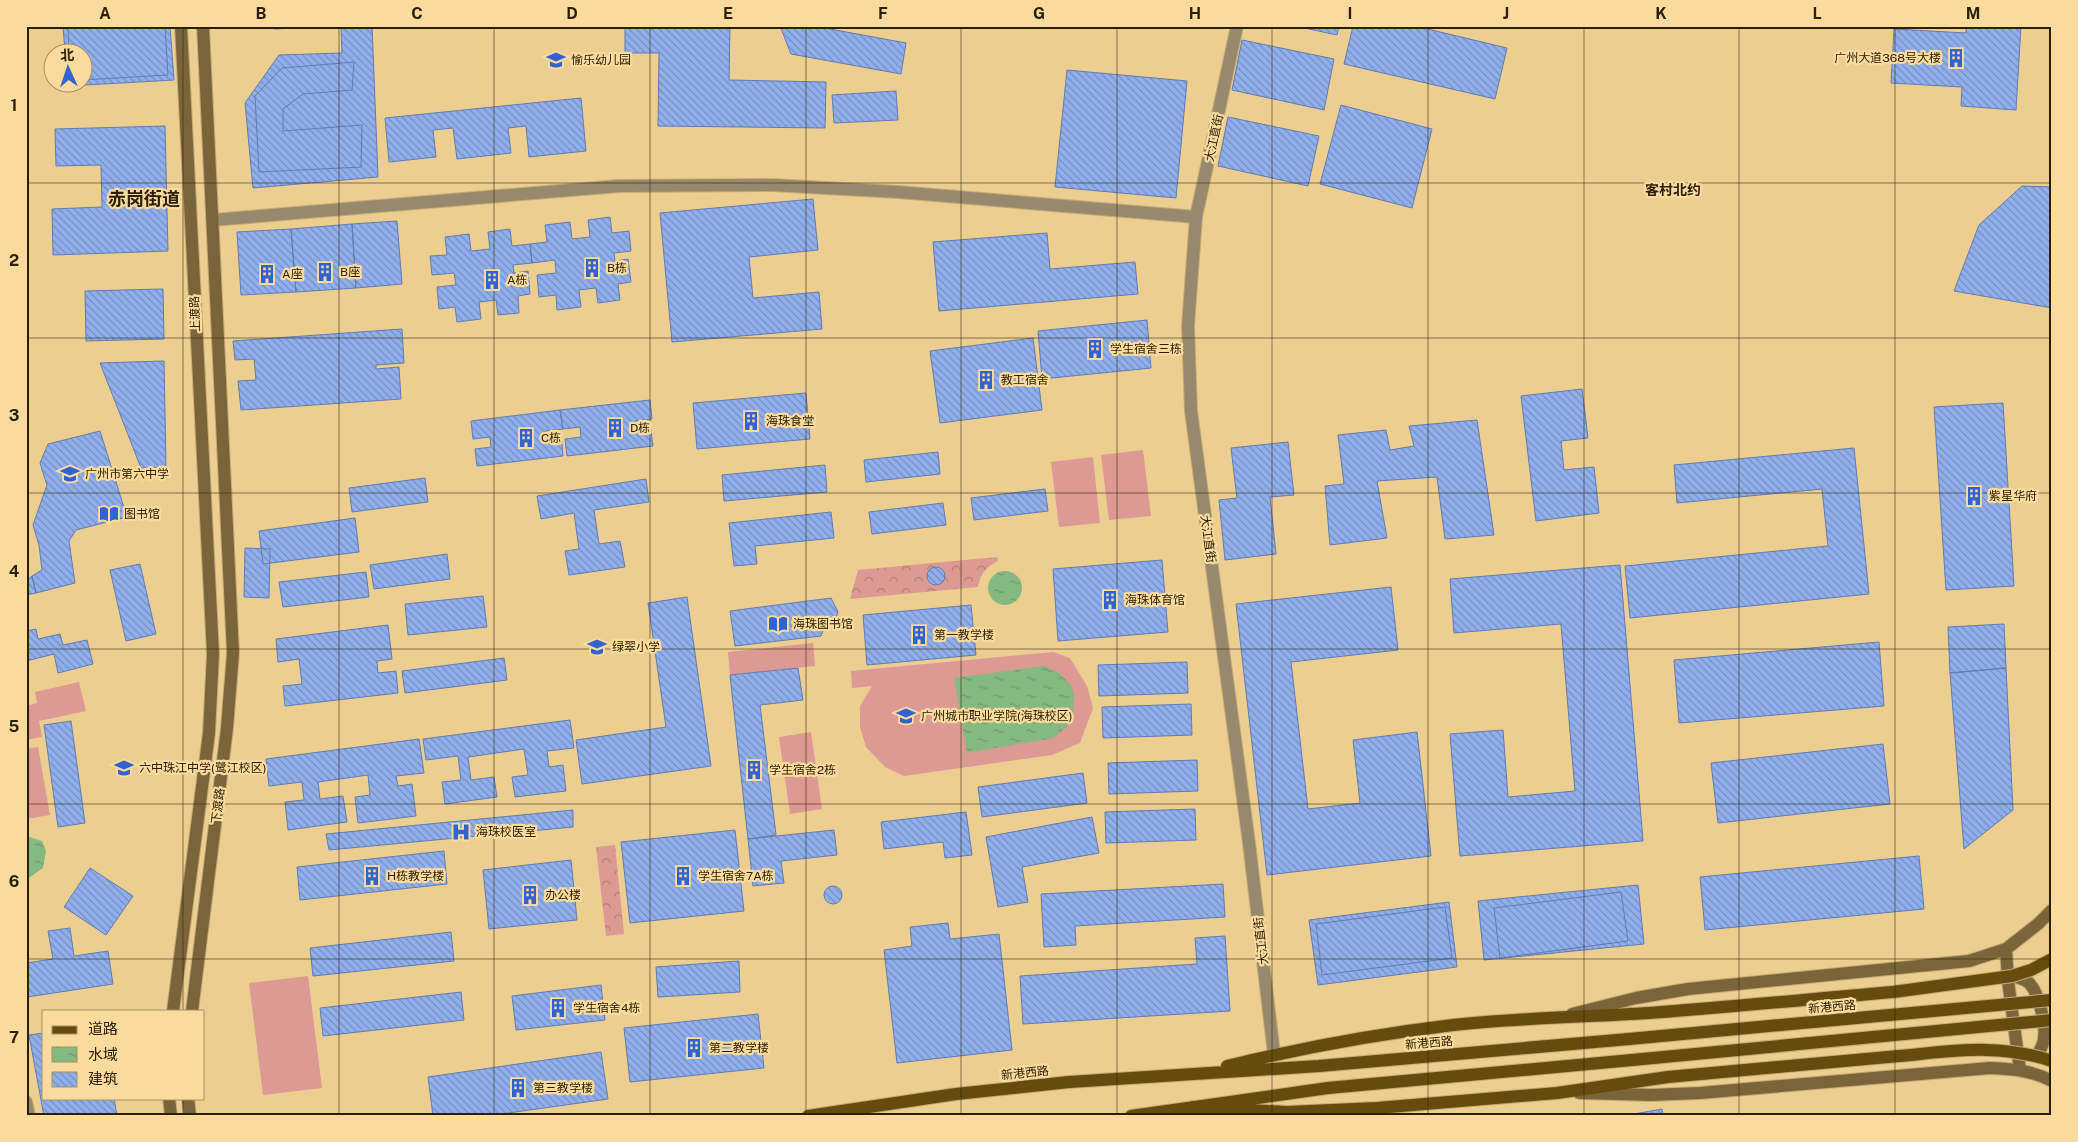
<svg xmlns="http://www.w3.org/2000/svg" width="2078" height="1142" font-family="'Public Sans','Noto Sans SC',sans-serif">
<defs>
<pattern id="forest-crowns" width="20" height="18" patternUnits="userSpaceOnUse" patternTransform="scale(1.25)"><rect width="20" height="18" fill="#dd9993"/><path d="M2 6a3 3 0 1 1 6 0M12 15a3 3 0 1 1 6 0" fill="none" stroke="#b37c76"/></pattern>
<pattern id="water-ripples" width="26" height="14" patternUnits="userSpaceOnUse" patternTransform="scale(1.25)"><rect width="26" height="14" fill="#84ba82"/><path d="M2 4q2-2 4 0t4 0M15 11q2-2 4 0t4 0" fill="none" stroke="#6c9768"/></pattern>
<pattern id="building-back-hatch" width="6" height="6" patternUnits="userSpaceOnUse" patternTransform="scale(1.25)"><rect width="6" height="6" fill="#90afed"/><path d="M-1 5l2 2M0 0l6 6M5-1l2 2" fill="none" stroke="#768ebe"/></pattern>
</defs>
<rect width="100%" height="100%" fill="#edce91"/>
<!-- forest -->
<path fill="url(#forest-crowns)" d="M997,557L998,561C986,567 980,574 978,587L850,599L858,570Z
M615,845L624,934L606,936L596,847Z"/>
<!-- garden -->
<path fill="#dd9993" d="M1143,450L1151,516L1109,520L1101,455Z
M1093,457L1100,523L1059,527L1051,462Z
M813,643L815,666L730,675L728,652Z
M1053,652L1070,658L1087,686L1093,708L1080,743L1052,755L904,776L885,767L866,747L860,727V706L872,686L852,688L851,671Z
M79,682L86,711L39,721L42,737L26,740V706L37,703L35,692Z
M811,732L822,809L790,814L779,737Z
M38,747L50,815L26,819V749Z
M308,976L322,1088L263,1095L249,983Z"/>
<!-- water -->
<path fill="url(#water-ripples)" d="M988 588a17 17 0 1 1 34 0a17 17 0 1 1-34 0Z
M1044,666L1059,673L1070,684L1074,693L1073,712L1068,726L1053,738L967,753L954,678Z
M26,836L42,841L46,851L43,868L26,880Z"/>
<!-- building -->
<path fill="url(#building-back-hatch)" stroke="#617baf" d="M63,26H170L174,80L67,86L66,82H82V52H65Z
M68,26H165L168,75L82,80V52H69Z
M271,26H372L378,177L253,188L245,103L279,55L342,53L341,26L274,29Z
M625,26H730L729,80L826,82L825,128L658,126L659,53H625Z
M780,26H814L906,43L901,74L791,54Z
M1295,26H1339L1337,35Z
M1353,26H1415L1507,48L1495,99L1344,64Z
M1966,26H2021L2016,110L1961,106L1962,87L1891,83L1894,29L1966,33Z
M1242,40L1334,59L1324,110L1232,90Z
M354,62L352,90L303,94L283,109V131L362,125L361,167L259,172L255,96L282,68Z
M1067,70L1187,81L1176,198L1055,187Z
M896,91L898,120L834,123L832,95Z
M581,98L586,151L529,157L526,126L508,128L511,153L457,159L453,128L433,130L436,157L389,162L385,118Z
M1341,105L1432,129L1412,208L1320,184Z
M1228,117L1319,136L1308,186L1218,166Z
M165,126L168,251L53,255L52,209L102,207L101,165L56,166L55,129Z
M2022,186L2052,187V308L1954,291L1979,225Z
M813,199L818,250L749,257L753,298L819,292L822,329L672,342L660,213Z
M610,217L612,233L629,231L631,251L614,253L615,261L628,259L631,282L618,284L620,300L598,303L596,288L579,290L581,307L557,310L556,295L539,297L537,275L556,273L555,260L532,263L530,244L547,242L545,225L570,222L572,239L590,237L588,220Z
M397,221L402,284L356,288L352,224Z
M352,224L356,288L296,292L291,229Z
M291,229L296,292L241,295L237,232Z
M510,229L512,246L530,244L532,263L513,265L514,273L528,271L530,294L518,296L519,313L498,315L496,300L479,302L481,319L457,322L455,307L439,309L437,287L456,285L454,273L432,275L430,256L447,255L445,237L469,234L471,251L490,249L488,232Z
M1047,233L1050,269L1135,262L1138,294L939,311L933,242Z
M163,289L164,339L86,341L85,291Z
M1147,320L1151,368L1042,379L1038,331Z
M402,329L404,363L376,365V369L399,367L401,399L241,410L238,381L256,380L254,359L235,360L233,341Z
M1033,338L1042,410L940,423L930,351Z
M164,361L166,467L141,468L100,363Z
M1582,389L1588,438L1561,441L1564,470L1594,467L1599,513L1536,521L1521,396Z
M806,393L810,439L697,449L693,403Z
M650,400L652,419L635,421L636,426L650,424L653,446L567,456L565,439L581,437L580,427L563,429L560,410Z
M2003,403L2014,586L1946,590L1934,407Z
M560,410L563,429L545,431L546,436L561,434L563,456L477,466L475,449L491,447L490,437L473,439L471,421Z
M1477,420L1494,535L1445,539L1437,477L1377,481L1387,538L1330,545L1325,486L1344,484L1338,435L1386,430L1390,450L1414,446L1409,426Z
M100,431L127,517L76,530L69,541L75,583L36,593L32,576L42,570L39,545L33,525L47,485L40,463L48,444Z
M1288,442L1294,495L1270,497L1276,554L1225,560L1219,500L1237,498L1231,448Z
M1854,448L1869,594L1630,618L1625,566L1828,546L1822,489L1677,503L1674,465Z
M938,452L940,474L866,482L864,460Z
M825,465L827,492L724,501L722,475Z
M425,478L428,502L352,512L349,488Z
M646,479L649,502L594,510L599,544L620,541L625,567L569,575L565,551L579,549L574,513L541,519L537,496Z
M1045,489L1048,511L974,520L971,498Z
M943,503L946,525L872,534L869,512Z
M831,512L834,538L755,546L757,564L734,566L729,523Z
M355,518L359,552L263,564L259,531Z
M245,548L270,549L269,598L244,597Z
M447,554L450,579L374,589L370,565Z
M1162,560L1168,632L1058,641L1053,569Z
M140,564L156,634L126,641L110,570Z
M1620,565L1643,841L1460,856L1450,734L1503,730L1508,797L1575,791L1561,624L1454,633L1450,579Z
M927 576a9 9 0 1 1 18 0a9 9 0 1 1-18 0Z
M366,572L369,597L283,607L279,582Z
M32,576L36,593L26,595V581Z
M1391,587L1398,650L1291,662L1308,809L1360,803L1353,740L1417,732L1431,856L1267,875L1236,604Z
M483,596L487,627L408,635L405,604Z
M687,597L711,766L582,784L576,740L666,727L648,603Z
M831,598L838,612L836,618L822,620L824,628L821,636L735,646L730,611Z
M971,605L976,655L867,665L863,615Z
M2004,624L2006,668L1950,673L1948,627Z
M388,625L392,659L377,661L378,673L396,671L398,693L285,706L283,686L302,684L299,659L278,662L276,639Z
M36,629L38,639L60,634L63,645L87,640L93,664L58,673L54,654L26,661V631Z
M1879,642L1884,706L1679,723L1674,660Z
M504,658L507,680L405,693L402,671Z
M1187,662L1188,693L1099,696L1098,665Z
M798,668L803,700L760,705L776,835L748,839L730,675Z
M2006,668L2013,810L1964,849L1950,673Z
M1191,704L1192,735L1103,738L1102,707Z
M570,720L574,748L547,751L549,767L563,765L566,791L515,797L512,777L528,775L524,749L468,757L471,780L494,777L497,797L445,804L442,782L461,780L458,756L426,760L423,739Z
M71,721L85,823L58,827L44,725Z
M419,739L424,773L396,776L398,786L412,784L416,816L358,823L355,797L370,795L368,775L318,782L320,799L343,796L347,822L288,830L285,802L304,800L302,782L269,786L266,759Z
M1883,744L1890,804L1718,823L1711,763Z
M1197,760L1198,791L1109,794L1108,763Z
M1083,773L1087,803L982,817L978,787Z
M1195,809L1196,840L1106,843L1105,812Z
M573,810V827L329,850L326,834Z
M966,812L972,855L945,858L943,842L884,849L881,822Z
M1092,817L1099,853L1022,867L1028,902L998,907L986,837Z
M735,830L744,911L630,923L621,842Z
M834,830L837,855L781,861L784,883L753,886L748,839Z
M444,851L447,884L300,900L297,867Z
M1919,856L1924,909L1705,930L1700,877Z
M571,860L577,920L489,929L483,870Z
M90,868L133,896L106,935L64,907Z
M1223,884L1225,917L1075,926L1076,945L1044,947L1041,894Z
M1638,885L1644,944L1484,960L1478,901Z
M824 895a9 9 0 1 1 18 0a9 9 0 1 1-18 0Z
M1621,892L1628,941L1500,958L1494,908Z
M1449,902L1457,967L1318,985L1309,920Z
M1445,907L1452,958L1322,975L1316,924Z
M948,923L950,939L999,934L1012,1050L897,1063L884,950L912,946L910,927Z
M70,928L74,956L108,951L113,984L27,997L26,963L53,959L48,931Z
M451,932L454,961L313,976L310,948Z
M1225,936L1230,1011L1023,1024L1020,976L1197,964L1195,938Z
M739,961L740,992L658,997L656,967Z
M601,985L605,1020L516,1030L512,996Z
M461,992L464,1020L323,1036L320,1008Z
M758,1014L764,1068L630,1082L624,1028Z
M44,1033V1098H114L117,1116H44L29,1035Z
M601,1052L608,1099L487,1116H433L428,1077Z
M1662,1109L1663,1116H1623Z"/>
<g fill="none" stroke-linecap="round" stroke-linejoin="round">
<!-- minor casing -->
<g stroke="#c6ab75" stroke-width="14">
<path id="minor" d="M213,220L619,186L772,185L898,192L1196,217
M26,1102L29,1116"/>
</g>
<!-- tertiary casing -->
<g stroke="#c6ab75" stroke-width="14">
<path id="tertiary" d="M1237,26L1196,217L1188,326L1191,411L1249,843L1274,1054"/>
</g>
<!-- secondary casing -->
<g stroke="#c6ab75" stroke-width="14">
<path id="secondary" d="M2006,949L2008,981L2020,1070
M2012,976C2019,978 2026,979 2030,984C2039,994 2046,1025 2044,1038C2044,1044 2040,1050 2037,1056
M173,1011L209,733L213,654L181,26
M192,1011L227,728L233,653L203,26
M1572,1014L1636,998L1688,989L1969,961L2006,949L2038,924L2052,910
M1579,1093L1651,1095L1700,1093L1990,1068C2012,1069 2031,1070 2052,1081
M169,1098L171,1116
M188,1098L190,1116"/>
</g>
<!-- primary casing -->
<g stroke="#c6ab75" stroke-width="14">
<path id="primary" d="M1227,1066C1301,1048 1377,1034 1453,1025C1518,1018 1584,1017 1649,1013C1731,1007 1812,999 1893,992
M1192,1107L1287,1112L1377,1108L1557,1093L1668,1077L1899,1056
M808,1116L956,1094L1069,1082L1319,1066L1629,1039
M1131,1116L1328,1088L1632,1060"/>
</g>
<!-- minor -->
<use href="#minor" stroke="#97896d" stroke-width="12"/>
<!-- tertiary -->
<use href="#tertiary" stroke="#97896d" stroke-width="12"/>
<!-- secondary -->
<use href="#secondary" stroke="#7a653a" stroke-width="12"/>
<!-- primary -->
<use href="#primary" stroke="#654b0e" stroke-width="12"/>
<!-- primary-bridge casing -->
<g stroke="#c6ab75" stroke-width="14" stroke-linecap="butt">
<path id="primary-bridge" d="M1893,992L2012,976L2031,970L2052,959
M1629,1039L2052,1000
M1899,1056C1954,1051 1998,1043 2052,1061
M1632,1060L2052,1020"/>
</g>
<!-- primary-bridge -->
<use href="#primary-bridge" stroke="#654b0e" stroke-width="12"/>
</g>
<!-- grid -->
<path fill="none" stroke="#2b2006" stroke-width="1" stroke-opacity="0.55" d="M183,26V1011M339,26V1116M494,26V1116M650,26V1116M806,26V1116M961,26V1116M1117,26V1116M1272,26V1116M1428,26V1116M1584,26V1116M1739,26V1116M1895,26V1116M26,183H2052M26,338H2052M26,493H2052M26,649H2052M26,804H2052M26,959H2052M183,1098V1116"/>
<!-- icons -->
<defs>
<g id="building-bare" transform="scale(1.5)"><path d="M-4-6H4V6H1V3H-1V6H-4ZM-2.5-4.3h1.7v1.8h-1.7ZM.8-4.3h1.7v1.8H.8ZM-2.5-1h1.7V.8h-1.7ZM.8-1h1.7V.8H.8Z" fill="#3261d0" stroke="#fadb9d" stroke-width="2.5" paint-order="stroke"/></g>
<g id="school-bare" transform="scale(1.5)"><path d="M0-5L7-2L0 1L-7-2ZM-4 1L0 2.5L4 1V4Q0 6-4 4Z" fill="#3261d0" stroke="#fadb9d" stroke-width="2.5" paint-order="stroke"/></g>
<g id="library-bare" transform="scale(1.5)"><path d="M-6-4Q-3-5.5-.7-3.5V5Q-3 3-6 4ZM6-4Q3-5.5 .7-3.5V5Q3 3 6 4Z" fill="#3261d0" stroke="#fadb9d" stroke-width="2.5" paint-order="stroke"/></g>
<g id="university-bare" transform="scale(1.5)"><path d="M0-5L7-2L0 1L-7-2ZM-4 1L0 2.5L4 1V4Q0 6-4 4Z" fill="#3261d0" stroke="#fadb9d" stroke-width="2.5" paint-order="stroke"/></g>
<g id="hospital-bare" transform="scale(1.5)"><path d="M-5-5h3v3.5h4V-5h3V5h-3V1.5h-4V5h-3Z" fill="#3261d0" stroke="#fadb9d" stroke-width="2.5" paint-order="stroke"/></g>
</defs>
<g fill-rule="evenodd">
<use href="#building-bare" x="1956" y="58"/>
<use href="#school-bare" x="556" y="60"/>
<use href="#building-bare" x="592" y="268"/>
<use href="#building-bare" x="325" y="272"/>
<use href="#building-bare" x="267" y="274"/>
<use href="#building-bare" x="492" y="280"/>
<use href="#building-bare" x="1095" y="349"/>
<use href="#building-bare" x="986" y="380"/>
<use href="#building-bare" x="751" y="421"/>
<use href="#building-bare" x="615" y="428"/>
<use href="#building-bare" x="526" y="438"/>
<use href="#school-bare" x="70" y="474"/>
<use href="#building-bare" x="1974" y="496"/>
<use href="#library-bare" x="109" y="514"/>
<use href="#building-bare" x="1110" y="600"/>
<use href="#library-bare" x="778" y="624"/>
<use href="#building-bare" x="919" y="635"/>
<use href="#school-bare" x="597" y="647"/>
<use href="#university-bare" x="906" y="716"/>
<use href="#school-bare" x="124" y="768"/>
<use href="#building-bare" x="754" y="770"/>
<use href="#hospital-bare" x="461" y="832"/>
<use href="#building-bare" x="372" y="876"/>
<use href="#building-bare" x="683" y="876"/>
<use href="#building-bare" x="530" y="895"/>
<use href="#building-bare" x="558" y="1008"/>
<use href="#building-bare" x="694" y="1048"/>
<use href="#building-bare" x="518" y="1088"/>
</g>
<g text-anchor="middle" stroke-width="4.5" stroke-linejoin="round" paint-order="stroke">
<!-- poi labels -->
<g font-size="12" fill="#2b2006" stroke="#fadb9d" text-anchor="start">
<text x="1941" y="62" text-anchor="end">广州大道368号大楼</text>
<text x="571" y="64">愉乐幼儿园</text>
<text x="607" y="272">B栋</text>
<text x="340" y="276">B座</text>
<text x="282" y="278">A座</text>
<text x="507" y="284">A栋</text>
<text x="1110" y="353">学生宿舍三栋</text>
<text x="1001" y="384">教工宿舍</text>
<text x="766" y="425">海珠食堂</text>
<text x="630" y="432">D栋</text>
<text x="541" y="442">C栋</text>
<text x="85" y="478">广州市第六中学</text>
<text x="1989" y="500">紫星华府</text>
<text x="124" y="518">图书馆</text>
<text x="1125" y="604">海珠体育馆</text>
<text x="793" y="628">海珠图书馆</text>
<text x="934" y="639">第一教学楼</text>
<text x="612" y="651">绿翠小学</text>
<text x="921" y="720">广州城市职业学院(海珠校区)</text>
<text x="139" y="772">六中珠江中学(鹭江校区)</text>
<text x="769" y="774">学生宿舍2栋</text>
<text x="476" y="836">海珠校医室</text>
<text x="387" y="880">H栋教学楼</text>
<text x="698" y="880">学生宿舍7A栋</text>
<text x="545" y="899">办公楼</text>
<text x="573" y="1012">学生宿舍4栋</text>
<text x="709" y="1052">第二教学楼</text>
<text x="533" y="1092">第三教学楼</text>
</g>
<!-- street labels -->
<g font-size="12" fill="#2b2006" stroke="#fadb9d">
<text transform="translate(1214 138) rotate(-78)" y="4">大江直街</text>
<text transform="translate(195 314) rotate(-92)" y="4">上渡路</text>
<text transform="translate(1208 539) rotate(82)" y="4">大江直街</text>
<text transform="translate(218 806) rotate(-83)" y="4">下渡路</text>
<text transform="translate(1261 941) rotate(-97)" y="4">大江直街</text>
<text transform="translate(1832 1007) rotate(-5)" y="4">新港西路</text>
<text transform="translate(1429 1043) rotate(-5)" y="4">新港西路</text>
<text transform="translate(1025 1073) rotate(-6)" y="4">新港西路</text>
</g>
<!-- neighbourhood labels -->
<g font-size="14" font-weight="bold" fill="#2b2006" stroke="#fadb9d">
<text x="1673" y="195">客村北约</text>
</g>
<!-- district labels -->
<g font-size="18" font-weight="bold" fill="#2b2006" stroke="#fadb9d">
<text x="144" y="205">赤岗街道</text>
</g>
</g>
<!-- border -->
<rect width="2078" height="1142" fill="none" stroke="#fadb9d" stroke-width="55"/>
<!-- legend -->
<rect x="42" y="1010" width="162" height="90" fill="#fadb9d" stroke="#a79061"/>
<rect x="52" y="1026" width="25" height="8" fill="#654b0e" stroke="#a79061"/>
<text x="88" y="1034" font-size="15" fill="#2b2006">道路</text>
<rect x="52" y="1047" width="25" height="15" fill="url(#water-ripples)" stroke="#a79061"/>
<text x="88" y="1060" font-size="15" fill="#2b2006">水域</text>
<rect x="52" y="1072" width="25" height="15" fill="url(#building-back-hatch)" stroke="#a79061"/>
<text x="88" y="1084" font-size="15" fill="#2b2006">建筑</text>
<!-- north arrow -->
<g transform="translate(68 68) rotate(357)"><circle r="24" fill="#fadb9d" stroke="#a79061"/>
<path d="M0-4L9 19L0 12L-9 19Z" fill="#3261d0"/>
<text y="-8" font-size="14" font-weight="bold" text-anchor="middle" fill="#2b2006">北</text>
</g>
<rect x="28" y="28" width="2022" height="1086" fill="none" stroke="#2b2006" stroke-width="2"/>
<g font-size="16" text-anchor="middle" font-weight="bold" fill="#2b2006">
<text x="105" y="19">A</text>
<text x="261" y="19">B</text>
<text x="417" y="19">C</text>
<text x="572" y="19">D</text>
<text x="728" y="19">E</text>
<text x="883" y="19">F</text>
<text x="1039" y="19">G</text>
<text x="1195" y="19">H</text>
<text x="1350" y="19">I</text>
<text x="1506" y="19">J</text>
<text x="1661" y="19">K</text>
<text x="1817" y="19">L</text>
<text x="1973" y="19">M</text>
<text x="14" y="111">1</text>
<text x="14" y="266">2</text>
<text x="14" y="421">3</text>
<text x="14" y="577">4</text>
<text x="14" y="732">5</text>
<text x="14" y="887">6</text>
<text x="14" y="1043">7</text>
</g>
</svg>
